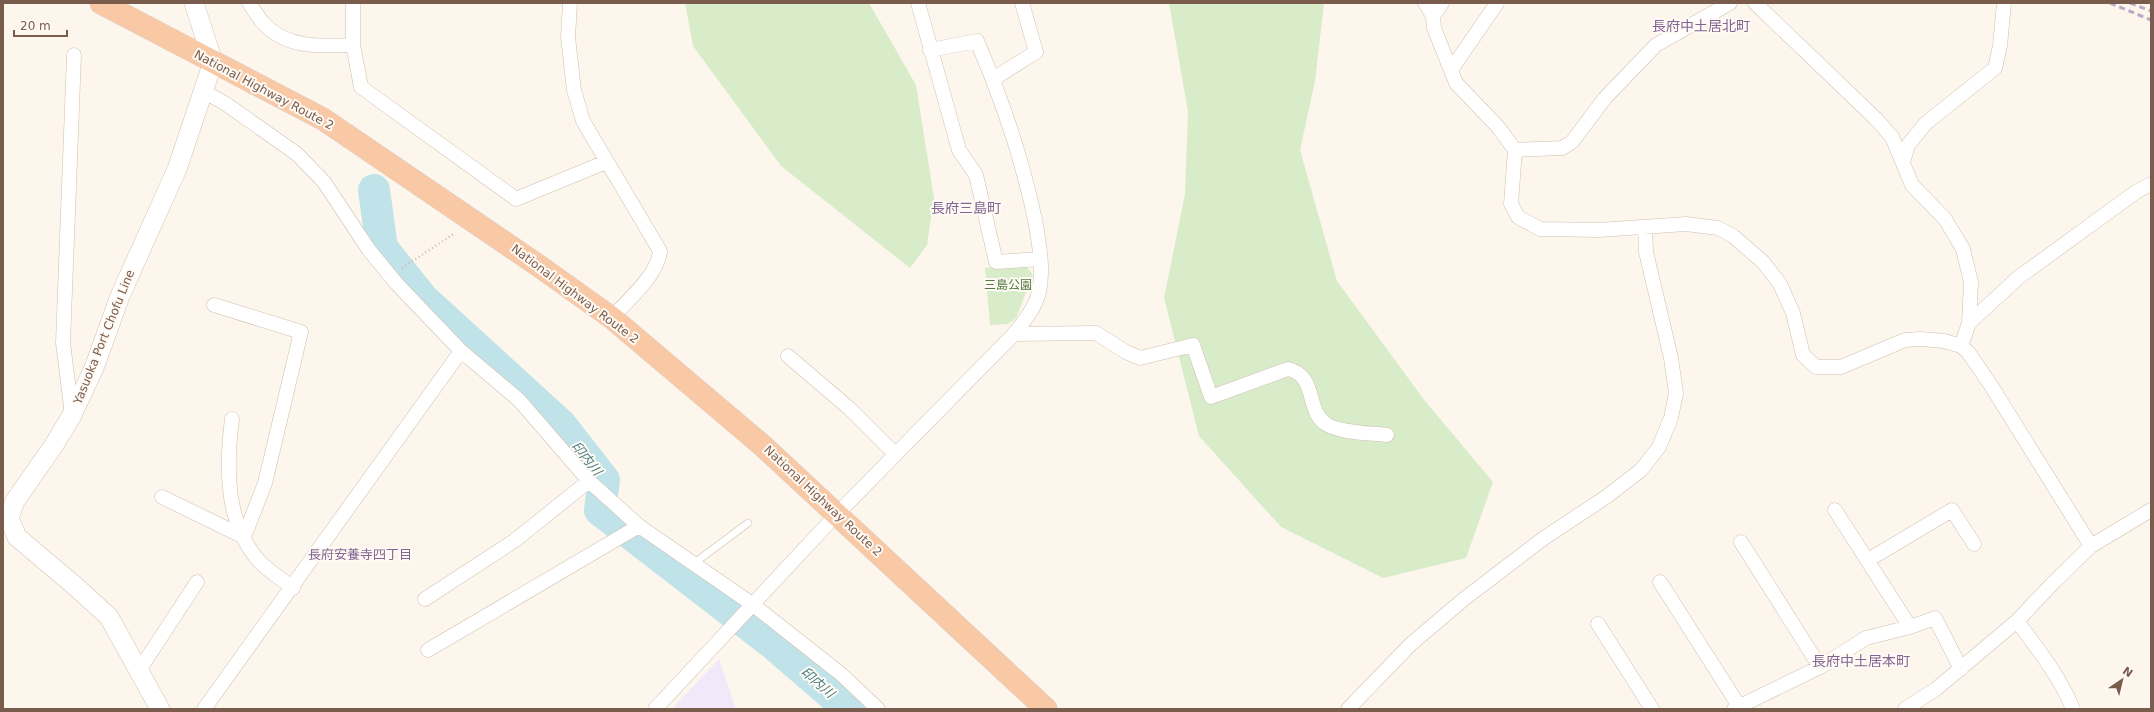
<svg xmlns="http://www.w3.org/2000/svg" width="2154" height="712" font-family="'DejaVu Sans','Noto Sans JP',sans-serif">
<rect width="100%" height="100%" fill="#fdf6ec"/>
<!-- education -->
<path fill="#f3e8fa" d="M719,659L736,709H672Z"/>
<!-- green -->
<path fill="#d8ecc9" d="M685,3H869L916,85L934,198L927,245L910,268L781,166L693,46Z
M1169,3H1324L1315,81L1300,150L1337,281L1425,401L1493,482L1466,558L1383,578L1281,527L1199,436L1164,298L1185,194L1188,112Z
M1024,263L1033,275L1016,318L1008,324L990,325L985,268Z"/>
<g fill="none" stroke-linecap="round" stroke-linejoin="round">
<!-- river -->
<path stroke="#bfe3e8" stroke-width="32" d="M374,190L382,248L423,299L561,425L604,480L600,510L771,642L849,709"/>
<!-- service casing -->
<g stroke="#d1beb0" stroke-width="8">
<path id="service" d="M693,564L748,523"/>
</g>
<!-- minor casing -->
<g stroke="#d1beb0" stroke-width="15">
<path id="minor" d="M249,3C254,10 259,19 265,25C289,49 322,46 353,45
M353,3V45L361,87L516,199L606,162
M570,3L568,37L574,90L583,121L660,251C657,277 628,299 612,318
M918,3L959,150L976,175L996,262L1040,259
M1425,3L1433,16
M1442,3L1433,16L1434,28L1456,83L1498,127L1515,150L1511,204L1518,217L1540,229L1599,230L1686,224L1718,228L1733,236L1763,262L1780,284L1793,313L1803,355L1816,367H1841L1905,340L1921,339L1944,341L1961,346L1968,352L1990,384L2091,546
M1755,3L1876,119L1892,137L1912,185L1945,219L1963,249L1971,282L1969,323L1961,346
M1451,70L1497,3
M993,79L1036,52L1022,3
M203,91L226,104L297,154L324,182L369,250L397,284L461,351L519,400L589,481L639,526L752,604L841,674L878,709
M1515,150L1562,148L1572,142L1605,98L1656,45L1730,3
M1903,162L1908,145L1926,123L1995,68L2000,46L2004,3
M214,305L301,332L265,483L244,537
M1969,323L2019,277L2136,192L2151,184
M1014,334L1096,333L1126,352L1140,358L1193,345L1211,397L1288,369C1318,376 1305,410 1326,424C1339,433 1371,433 1387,435
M788,356L850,409L895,454
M72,415L63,343L74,55
M232,419C226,466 225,523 259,561C268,571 282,579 293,588
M162,497L244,537
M1835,510L1910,627
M1741,542L1820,667
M1868,560L1952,510L1974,544
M1660,582L1739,706
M425,599L514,541L589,481
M2017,621C2038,649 2060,677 2073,709
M1598,624L1652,709
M428,650L639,526
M138,672L197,582
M204,709L461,351
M655,709L837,514L1014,334C1024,321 1035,309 1039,292C1044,269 1039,243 1035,220C1022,158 1002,99 977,41L930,50
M1348,709L1411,644L1464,599L1544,538L1606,497L1641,470L1659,447L1671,418L1676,393L1671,358L1646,252L1645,227
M1734,709L1820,667L1866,638L1910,627L1935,618L1961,669
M1905,709L1936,689L2017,621L2052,584L2091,546L2151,510"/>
</g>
<!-- secondary casing -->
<g stroke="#d6c0b0" stroke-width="20">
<path id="secondary" d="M160,709L109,617L75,586L17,537L9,518L15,501L54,445L72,415L94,368L120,296L177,169L213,62L194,3"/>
</g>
<!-- trunk casing -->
<g stroke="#dad1cd" stroke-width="23">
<path id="trunk" d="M101,3L323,119L539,266L612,318L763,446L1046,709"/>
</g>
<!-- path -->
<path stroke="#d9b8a5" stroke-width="2.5" stroke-dasharray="1 3" stroke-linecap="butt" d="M402,268L455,233"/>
<!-- service -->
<use href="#service" stroke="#fff" stroke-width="7"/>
<!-- minor -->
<use href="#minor" stroke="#fff" stroke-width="14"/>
<!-- secondary -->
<use href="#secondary" stroke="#fff" stroke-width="19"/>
<!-- trunk -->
<use href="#trunk" stroke="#f9c8a4" stroke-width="22"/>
<!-- rail -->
<path stroke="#b9a8c9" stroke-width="3" stroke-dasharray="6 4" stroke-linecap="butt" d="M2110,3L2151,20
M2130,3L2151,11"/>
</g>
<g text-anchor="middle" stroke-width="4" stroke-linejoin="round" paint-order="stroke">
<!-- street labels -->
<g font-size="12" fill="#7a5c4d" stroke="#fffaf3">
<text transform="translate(264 90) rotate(28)" y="4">National Highway Route 2</text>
<text transform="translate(575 294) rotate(37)" y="4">National Highway Route 2</text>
<text transform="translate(104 337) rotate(-68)" y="4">Yasuoka Port Chofu Line</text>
<text transform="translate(823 501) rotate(43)" y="4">National Highway Route 2</text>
</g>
<!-- park labels -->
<g font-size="12" fill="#537a41" stroke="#fffaf3">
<text x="1008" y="289">三島公園</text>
</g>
<!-- water labels -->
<g font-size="13" font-style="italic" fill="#437c86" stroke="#fffaf3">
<text transform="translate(587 458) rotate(51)" y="5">印内川</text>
<text transform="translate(818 682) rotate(41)" y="5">印内川</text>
</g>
<!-- neighbourhood labels -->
<g font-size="13" fill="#846695" stroke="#fffaf3">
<text x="360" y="559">長府安養寺四丁目</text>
</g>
<!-- quarter labels -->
<g font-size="14" fill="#846695" stroke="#fffaf3">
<text x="1701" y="31">長府中土居北町</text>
<text x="966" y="213">長府三島町</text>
<text x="1861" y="666">長府中土居本町</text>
</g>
</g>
<!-- border -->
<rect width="2154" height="712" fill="none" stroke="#7a5c4d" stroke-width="8"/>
<!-- north arrow -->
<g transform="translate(2122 680) rotate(35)" stroke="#fffaf3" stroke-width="3" paint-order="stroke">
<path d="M0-3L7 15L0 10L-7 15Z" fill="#7a5c4d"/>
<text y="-6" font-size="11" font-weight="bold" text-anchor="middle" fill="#7a5c4d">N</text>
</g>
<!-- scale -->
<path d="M14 30v6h53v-6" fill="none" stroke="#7a5c4d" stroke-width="2"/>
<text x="20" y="30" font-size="12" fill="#7a5c4d" stroke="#fffaf3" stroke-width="3" paint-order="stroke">20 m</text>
</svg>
